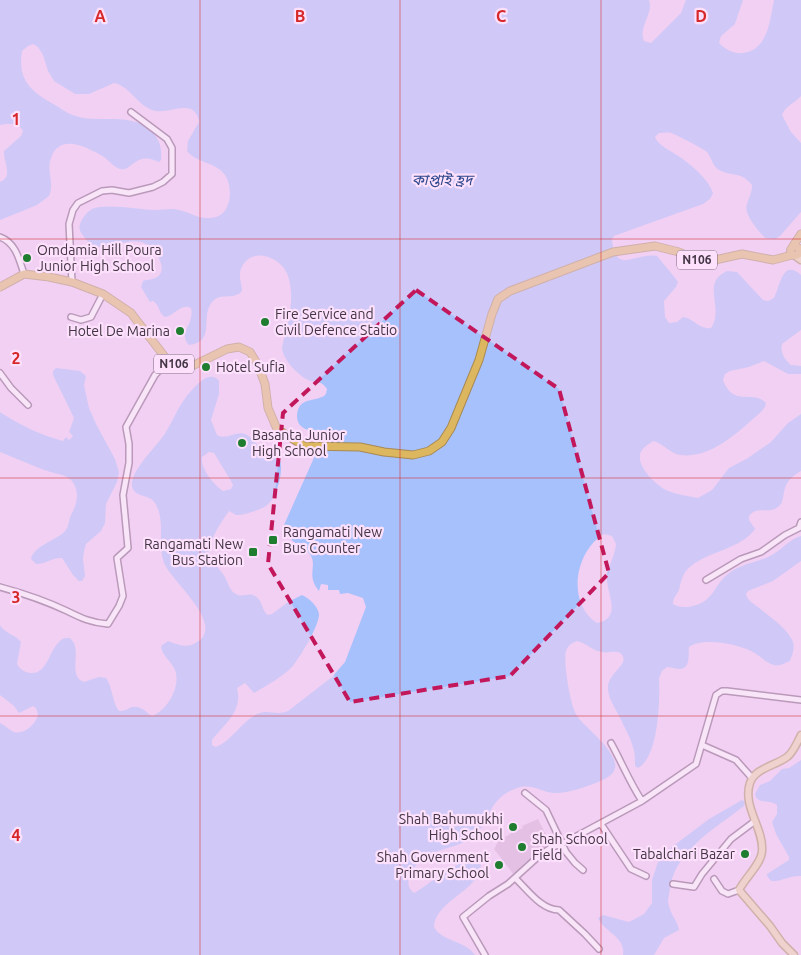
<svg xmlns="http://www.w3.org/2000/svg" width="801" height="955" font-family="Ubuntu,'Noto Sans Bengali',sans-serif">
<rect width="100%" height="100%" fill="#f2d0f3"/>
<!-- green -->
<path fill="#d5aed6" d="M538,819L551,845L514,875L494,849L498,842L517,829L519,830L523,828L522,826Z"/>
<!-- water -->
<path fill="#a7c1fc" fill-rule="evenodd" d="M0,0H649C654,14 638,26 644,41L651,43L681,13L686,0H743L735,24L721,36L719,43C726,50 734,54 743,53C768,50 770,20 774,0H801V96C795,103 785,106 782,115L791,132L801,143V212L780,236L775,239L765,238C758,230 743,214 747,204C749,197 752,193 752,185C740,171 735,177 721,171C712,167 712,158 707,152C704,149 675,134 671,133C668,132 663,133 659,133L655,137C659,146 669,150 677,155C690,164 708,178 713,193L710,199L703,204L614,236L612,239C615,276 635,252 657,256C664,265 672,273 678,282L676,287L664,301L665,317L669,323L677,322L683,317C694,318 699,330 711,328C725,308 700,283 727,271L737,272L763,300L768,301L774,298C780,287 782,258 801,275V330L782,344C780,352 784,359 791,365L801,366V374H788L764,361L749,367L730,371L725,374L723,380C733,408 753,389 766,403L765,407L761,412C739,431 712,459 680,455C669,453 663,443 653,441C648,445 641,448 640,455C638,467 654,483 664,489C673,494 688,496 698,498L712,490L729,468L748,458L771,442L788,423L801,414V471C794,475 787,481 785,488C783,494 784,503 778,507C767,515 758,505 749,516V520L755,529C741,549 709,551 691,566C683,572 681,581 679,590C677,595 673,597 673,604C678,607 683,607 688,607C716,603 712,584 732,571C744,564 756,562 768,557C780,552 789,539 801,536V561L773,581L748,591L746,594L748,599C760,610 787,626 793,642C795,649 792,655 790,661C783,664 778,667 771,664C764,661 758,654 751,651C737,644 703,637 689,647C688,655 691,668 680,669C676,669 671,667 667,667L662,671L659,678C660,699 659,757 638,768L635,766C635,761 635,755 634,751C632,741 626,730 622,722C618,712 609,701 608,690C606,675 627,666 623,657C620,648 608,654 602,652C593,651 586,643 577,641C572,643 568,645 566,651C563,660 570,704 576,714C582,727 634,761 608,777C597,784 567,794 554,793C540,792 533,783 517,788C486,799 492,822 472,837C451,853 422,846 410,876C407,883 408,889 414,893C430,885 462,851 481,865C479,891 435,901 434,927C442,942 465,940 475,955H0V723C5,725 9,730 14,732C24,735 36,724 38,715L36,708L33,706L19,713L14,706L0,695V625C5,634 15,634 21,642L17,664C20,669 24,672 30,673C47,675 49,651 59,642C62,638 65,638 70,638C84,650 66,675 84,682L99,677L106,678C113,688 112,702 119,711C125,711 127,709 132,707C140,705 146,712 152,716C168,710 181,686 175,670C171,661 162,656 161,646L168,641C179,645 187,649 197,642C226,624 171,581 164,563C157,544 166,520 155,503C150,494 134,498 132,486C130,471 156,447 164,435C174,420 179,403 192,390C198,383 211,370 219,381V394L211,420L217,435C228,441 237,429 247,435C251,437 254,442 258,445C265,450 277,451 280,460C284,472 276,500 266,506C258,511 248,513 240,515H236L229,511C222,521 207,543 209,555C213,563 220,569 225,577C228,583 230,591 236,594C242,598 249,592 255,596C263,600 261,610 268,615L272,614L288,602L302,595C309,598 319,607 319,615C318,628 300,657 292,667C282,677 266,686 254,693L245,683L237,688C243,711 225,724 212,740V745L216,747C233,740 241,722 257,714C269,709 276,716 288,711L332,677L345,662L366,607L363,598L348,593L340,594L339,590H328V585L321,584L319,591C305,575 319,565 309,553C301,544 282,539 284,525L317,451L315,434C311,430 305,430 301,426C298,424 297,419 297,415C299,397 313,402 324,396C327,393 326,393 327,389C321,379 315,384 306,379C296,373 283,359 282,348C287,323 296,301 288,276C282,257 250,245 241,269C238,277 242,283 242,291C233,301 222,292 213,301C199,315 217,342 189,345C177,332 195,325 191,308C180,303 175,316 165,317C158,313 160,305 153,301L150,302L141,287L143,281C148,279 157,280 160,274C167,264 151,244 141,242C122,237 99,259 84,237C81,233 78,229 80,224C82,218 87,212 92,209C106,203 140,210 156,210C164,210 172,208 179,210C193,213 200,221 216,217C232,212 233,187 225,175C216,162 196,163 187,151L188,141L199,122C195,97 170,114 156,111C138,108 131,86 114,83L89,94H75L54,81L48,71L43,55L38,47L33,44L28,46L22,51C17,81 32,92 55,105C63,110 70,115 79,117C103,123 132,112 152,132C160,140 162,148 161,160L159,162C135,150 132,172 120,169C114,167 109,161 104,157C88,148 60,132 51,158C46,171 55,184 49,196L37,205L0,220V182C14,176 3,162 4,151L21,136L23,131C18,122 9,124 0,125ZM209,452L214,453L231,481L233,485L231,489L223,491C214,485 200,468 202,457ZM604,534L612,536L616,544C615,555 609,565 607,575C605,592 624,618 597,623C566,603 575,551 604,534Z
M56,368L80,371L86,376L84,385L89,408L96,424L115,459L119,472L117,482L106,504L105,523L101,531L86,544L84,551L83,559L85,576L82,581H79L73,575L62,558C53,557 46,564 36,564L31,559C33,547 55,540 63,533C70,528 68,519 72,513C79,501 80,483 65,476C57,473 48,472 39,468C26,463 13,457 0,452V412C20,425 40,435 63,441L66,437L69,440L73,436L69,432L74,418L53,375V371Z
M801,760V876C790,875 781,882 771,881L767,876V874L789,860V857L776,834L772,822L777,814V805C770,799 757,805 755,794L760,785L770,781L782,769L789,768Z
M742,800L745,802L744,806C716,828 677,849 670,887C670,892 668,897 668,902C670,915 678,921 679,930L664,938L654,955H623C626,937 604,932 598,918L603,915L629,922L644,914L652,903V880L660,856L709,819Z"/>
<g fill="none" stroke-linecap="round" stroke-linejoin="round">
<!-- minor casing -->
<g stroke="#755776" stroke-width="8">
<path id="minor" d="M0,237C16,243 19,259 24,274
M72,282L69,224L73,210L78,203L102,191L112,190L129,193L153,187L163,182L172,174V148L167,139L131,112
M71,317L81,320L91,317L103,294
M0,373L11,388L28,405
M706,580L741,559L761,552L785,535L799,528L801,522
M0,587C22,593 46,601 67,611C81,618 92,623 108,624L119,606L123,596L117,558L128,548L123,495L129,463V444L126,427L155,375L168,361
M611,743C622,763 630,783 642,801
M702,745L736,760L752,778
M525,793L546,810L566,852L575,863L583,870
M601,824L631,869L646,876
M515,878C527,889 541,910 559,910L585,934L599,949
M714,879L722,891L728,894L739,890
M673,884L694,887L702,874L731,839L755,821
M485,955L463,917L489,896L508,884L540,855L552,847L562,844L642,801L696,764L716,695L722,691H727L801,700"/>
</g>
<!-- major casing -->
<g stroke="#a78a55" stroke-width="9">
<path id="major" d="M799,251L801,254
M794,255L801,260
M794,955L782,943L770,926L739,890C745,878 762,863 762,851C764,829 742,806 750,783C755,768 775,766 787,757C793,753 798,741 801,735"/>
</g>
<!-- highway casing -->
<g stroke="#a78a55" stroke-width="9">
<path id="highway" d="M793,246L801,234
M790.5 251a4.5 4.5 0 1 1 9 0a4.5 4.5 0 1 1-9 0Z
M0,287L24,274L49,277L72,282L103,294L131,313L168,361L186,369L227,349L239,347L250,352L258,365L265,384L268,408L277,429L304,446L360,447L384,452L413,455L429,451L442,442L451,428L479,360L492,314L498,299L510,291L613,252L655,246L679,252L697,260L710,261L742,254L773,260L792,255"/>
</g>
<!-- minor -->
<use href="#minor" stroke="#fff" stroke-width="5"/>
<!-- major -->
<use href="#major" stroke="#ebd49f" stroke-width="6"/>
<!-- highway -->
<use href="#highway" stroke="#ddb75f" stroke-width="7"/>
</g>
<!-- marked area -->
<path d="M0 0H801V955H0ZM416,290L559,389L609,573L510,676L350,702L268,564L283,413Z" fill="#f2d0f3" fill-opacity=".55" fill-rule="evenodd"/>
<path fill="none" stroke="#c2185b" stroke-width="4" stroke-dasharray="10 6" stroke-linejoin="round" d="M416,290L559,389L609,573L510,676L350,702L268,564L283,413Z"/>
<!-- grid -->
<path fill="none" stroke="#d62828" stroke-width="1" stroke-opacity="0.55" d="M200,0V955M400,0V955M601,0V955M0,239H801M0,478H801M0,716H801"/>
<!-- markers -->
<g fill="#1e7d2f" stroke="#fce0fc" stroke-width="2">
<circle cx="27" cy="258" r="5"/>
<circle cx="265" cy="322" r="5"/>
<circle cx="180" cy="331" r="5"/>
<circle cx="206" cy="367" r="5"/>
<circle cx="242" cy="443" r="5"/>
<rect x="268" y="535" width="10" height="10" rx="2.5"/>
<rect x="248" y="547" width="10" height="10" rx="2.5"/>
<circle cx="513" cy="827" r="5"/>
<circle cx="522" cy="847" r="5"/>
<circle cx="745" cy="854" r="5"/>
<circle cx="499" cy="865" r="5"/>
</g>
<g text-anchor="middle" stroke-width="4.5" stroke-linejoin="round" paint-order="stroke">
<!-- shield labels -->
<g fill="#fce0fc" stroke="#7a687a" stroke-width="1">
<rect x="677" y="250.5" width="40" height="19" rx="4"/>
<rect x="154" y="354.5" width="40" height="19" rx="4"/>
</g>
<g font-size="12" font-weight="bold" fill="#433543">
<text x="697" y="264">N106</text>
<text x="174" y="368">N106</text>
</g>
<!-- poi labels -->
<g font-size="14" fill="#433543" stroke="#fce0fc" text-anchor="start">
<text x="37" y="255">Omdamia Hill Poura<tspan x="37" dy="16">Junior High School</tspan></text>
<text x="275" y="319">Fire Service and<tspan x="275" dy="16">Civil Defence Statio</tspan></text>
<text x="170" y="336" text-anchor="end">Hotel De Marina</text>
<text x="216" y="372">Hotel Sufia</text>
<text x="252" y="440">Basanta Junior<tspan x="252" dy="16">High School</tspan></text>
<text x="283" y="537">Rangamati New<tspan x="283" dy="16">Bus Counter</tspan></text>
<text x="243" y="549" text-anchor="end">Rangamati New<tspan x="243" dy="16">Bus Station</tspan></text>
<text x="503" y="824" text-anchor="end">Shah Bahumukhi<tspan x="503" dy="16">High School</tspan></text>
<text x="532" y="844">Shah School<tspan x="532" dy="16">Field</tspan></text>
<text x="735" y="859" text-anchor="end">Tabalchari Bazar</text>
<text x="489" y="862" text-anchor="end">Shah Government<tspan x="489" dy="16">Primary School</tspan></text>
</g>
<!-- water labels -->
<g font-size="15" font-style="italic" fill="#2e488d" stroke="#fce0fc">
<text x="442" y="185">কাপ্তাই হ্রদ</text>
</g>
</g>
<g font-size="16" text-anchor="middle" font-weight="bold" fill="#d62828" stroke="#fce0fc" stroke-width="4.5" stroke-linejoin="round" paint-order="stroke">
<text x="100" y="22">A</text>
<text x="300" y="22">B</text>
<text x="501" y="22">C</text>
<text x="701" y="22">D</text>
<text x="16" y="125">1</text>
<text x="16" y="364">2</text>
<text x="16" y="603">3</text>
<text x="16" y="841">4</text>
</g>
</svg>
